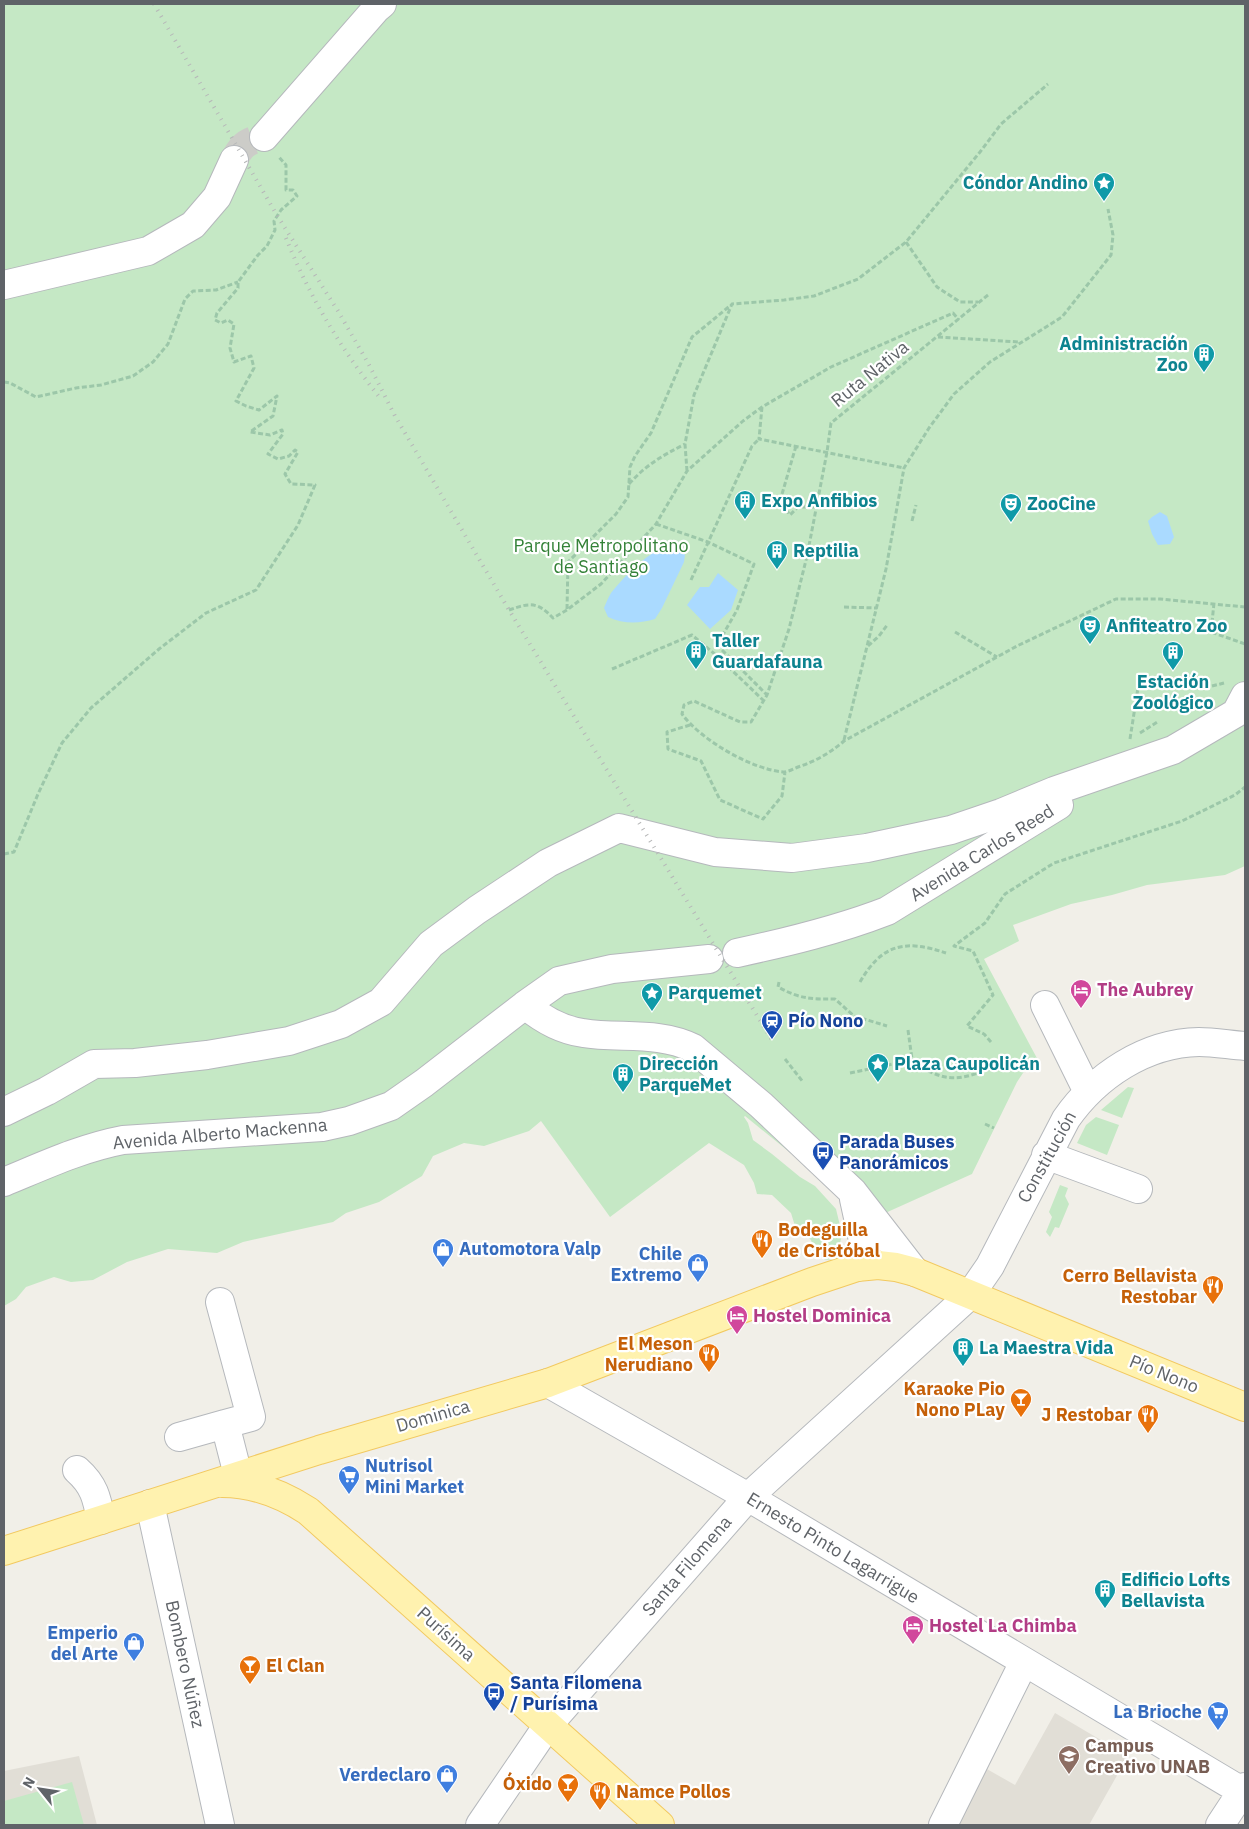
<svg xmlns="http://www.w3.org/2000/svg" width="1249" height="1829" font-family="'IBM Plex Sans',sans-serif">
<rect width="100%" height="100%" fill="#f1efe8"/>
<!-- education -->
<path fill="#e1ded6" d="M1055,1713L1128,1756L1089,1825H947L978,1764L1015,1785Z
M79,1756L97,1825H4V1771Z"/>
<!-- green -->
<path fill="#c5e8c5" d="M4,4H1245V866L1225,875L1147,885L1112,895L1071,904L1013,925L1019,941L984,959L1039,1062L1025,1070L1017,1082L972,1174L883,1214L846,1198L745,1116L744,1117L748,1123L753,1140L772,1154L800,1177L815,1186L836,1209L842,1234L839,1248L834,1259L825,1260L814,1249L811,1240L795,1226L791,1213L772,1195L757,1194L754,1183L744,1165L709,1143L610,1217L541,1121L529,1131L484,1146L464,1143L433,1156L422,1176L379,1202L346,1213L333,1222L243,1242L217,1253L168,1249L127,1262L93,1280L71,1282L54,1277L26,1287L16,1299L4,1306Z
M1128,1087L1134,1088L1122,1118L1101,1110Z
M1096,1117L1119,1125L1107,1155L1077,1143L1086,1125Z
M1060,1185L1068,1188L1065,1196L1069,1204L1059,1228L1055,1227L1050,1237L1046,1232L1052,1217L1049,1212Z
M72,1782L84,1825H4V1801Z"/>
<!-- water -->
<path fill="#aadaff" d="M1160,512L1167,516L1174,537L1170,544L1158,545L1152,534L1148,521L1152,517Z
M670,546L681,547L685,555L684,562L662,608L655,619C639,624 623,624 608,617L604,608C606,603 608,598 611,593C623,578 651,548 670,546Z
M718,573L738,590L731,610L710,629L687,605L700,587H709Z"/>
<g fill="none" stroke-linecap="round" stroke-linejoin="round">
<!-- minor-tunnel -->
<path stroke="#ccccc8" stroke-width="28" stroke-dasharray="28 14" stroke-linecap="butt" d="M234,160C242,144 248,141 264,137"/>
<!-- minor casing -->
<g stroke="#b5b8bc" stroke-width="30">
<path id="minor" d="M264,137L376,9L382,4
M4,285L148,251L193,225L217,197L234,160
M737,953C788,942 838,930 887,911L1059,805
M525,1005C542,1019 561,1030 583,1033C619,1039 659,1031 693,1048L761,1105L853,1192L915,1272
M1045,1005L1088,1092
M4,1112L47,1091L94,1064L135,1063L207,1055L289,1041L341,1024L381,1002L431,944L477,910L548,863L619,828L715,852L792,858L867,848L951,830L1001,813L1054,791L1173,750L1236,713L1245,696
M1046,1155L1138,1189
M4,1182C43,1166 81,1148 123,1140L322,1127L349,1121L391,1106L424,1083L525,1005L559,981L612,969L709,959
M854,1199L864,1245L857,1267
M220,1302L251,1417L225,1424L238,1475
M548,1383L748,1497L1245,1793
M179,1437L225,1424
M77,1470C94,1485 97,1498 101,1520
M150,1504L220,1825
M480,1825L548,1725L748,1497L970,1295L990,1266L1066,1119C1096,1076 1145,1043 1199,1042C1214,1042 1230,1045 1245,1046
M943,1825L1024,1662
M1220,1825L1245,1787"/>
</g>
<!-- major casing -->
<g stroke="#f2c960" stroke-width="30">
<path id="major" d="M222,1483C254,1483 282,1494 308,1511L660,1825
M4,1551L319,1450L548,1383L812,1282L857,1267L878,1265L896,1267L915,1272L1245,1407"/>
</g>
<!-- path -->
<path stroke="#9cc7a9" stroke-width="3" stroke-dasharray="5 2.5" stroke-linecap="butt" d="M906,242L937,287L960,302H978
M988,295L831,423L827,452L807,556L789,629L767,695L751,722H740L694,701L684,705L682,714C701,740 751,769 783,772C788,772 793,769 798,767C816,761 830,753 844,741L1017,646L1116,599H1160L1245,607
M938,337L1019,342
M4,382L10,383L36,397L76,388L101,385L133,376L153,362L168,344L185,299L193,291L216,290L238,282
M762,407L759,439L904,468
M796,446L780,501L790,515L798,507H816
M687,471L685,444L694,395L732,304L784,300L814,296L858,279L906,242L980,152L1001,124L1048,84
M629,484C647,464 662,456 685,444
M912,521L916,505
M656,524L708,542L754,564L737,610L717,645L767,695
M691,580L752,446L759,439
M1214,603L1211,632L1245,644
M844,607L877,608
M567,609L568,562L616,514L628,497L630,467L635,456L651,433L692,337L731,305
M509,610C529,603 537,601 553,618L567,610L601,584L656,524L687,471L743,421L762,407L831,367L953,313L959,320
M955,632L997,657
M868,646L879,636L888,624
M612,669L692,635L717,656L764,701
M1212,686L1224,683
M690,725L667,732L668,749L701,761L720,800L763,819L782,796L785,772
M1140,733L1159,721
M1130,739L1140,675
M844,740L886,569L904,468L929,428L954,394L990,362L1062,317L1111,255L1113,235L1108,209
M4,854L14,852L38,794L62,743L91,708L159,649L206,613L256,590L298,525L315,485L291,484L285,474L298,452L295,450L289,456L278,459L268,454L283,434L282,430L270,435L250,432L273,416L277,396L259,410L246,406L236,401L254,368L251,356L234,362L230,348L234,324L228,320L221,323L215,320L217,313L238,288V282L258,255L267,246L275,230L274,221L281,210L297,196L293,190H286V165L278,156
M779,982L778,987C800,999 810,999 835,999L854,1016L887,1026
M860,982C882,944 905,939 946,953
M908,1030L912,1059
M991,1042L984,1034L967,1026L993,995L973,951L954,946L985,923L1005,894L1054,863L1182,821L1235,795L1245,787
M785,1059L803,1082
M850,1073L912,1060C954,1093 972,1072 1017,1060
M985,1124L994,1128"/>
<!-- minor -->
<use href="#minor" stroke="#fff" stroke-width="28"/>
<!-- major -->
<use href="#major" stroke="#fff2af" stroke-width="28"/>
<!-- rail -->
<path stroke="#b6b7b8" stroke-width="4" stroke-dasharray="1 6" stroke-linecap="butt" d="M154,4L278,217L338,311L368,363L395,416L509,610L772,1040
M286,238C309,296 342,351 381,399"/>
</g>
<!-- icons -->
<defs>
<g id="sight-pin" transform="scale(1.125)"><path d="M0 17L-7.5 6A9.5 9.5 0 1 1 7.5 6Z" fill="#0f9aa8" stroke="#fff"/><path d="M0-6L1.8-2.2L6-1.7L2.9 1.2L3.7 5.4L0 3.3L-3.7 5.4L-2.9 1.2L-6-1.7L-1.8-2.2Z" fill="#fff"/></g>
<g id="building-pin" transform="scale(1.125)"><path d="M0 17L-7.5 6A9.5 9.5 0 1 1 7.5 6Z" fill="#0f9aa8" stroke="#fff"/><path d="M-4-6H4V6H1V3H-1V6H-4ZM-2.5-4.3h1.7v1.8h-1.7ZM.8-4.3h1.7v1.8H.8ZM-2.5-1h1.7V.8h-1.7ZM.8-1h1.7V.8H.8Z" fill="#fff"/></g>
<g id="theatre-pin" transform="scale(1.125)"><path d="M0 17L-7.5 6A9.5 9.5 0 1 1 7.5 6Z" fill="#0f9aa8" stroke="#fff"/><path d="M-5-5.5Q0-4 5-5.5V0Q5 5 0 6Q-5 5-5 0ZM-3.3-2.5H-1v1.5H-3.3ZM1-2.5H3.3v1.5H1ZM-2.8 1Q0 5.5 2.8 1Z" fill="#fff"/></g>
<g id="hotel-pin" transform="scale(1.125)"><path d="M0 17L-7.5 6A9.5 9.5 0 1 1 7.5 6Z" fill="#d1479c" stroke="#fff"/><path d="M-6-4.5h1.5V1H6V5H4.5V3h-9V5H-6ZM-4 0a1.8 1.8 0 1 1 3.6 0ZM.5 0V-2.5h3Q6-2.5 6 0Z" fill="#fff"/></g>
<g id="station-pin" transform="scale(1.125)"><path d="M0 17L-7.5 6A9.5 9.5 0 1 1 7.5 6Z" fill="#1a4fb4" stroke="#fff"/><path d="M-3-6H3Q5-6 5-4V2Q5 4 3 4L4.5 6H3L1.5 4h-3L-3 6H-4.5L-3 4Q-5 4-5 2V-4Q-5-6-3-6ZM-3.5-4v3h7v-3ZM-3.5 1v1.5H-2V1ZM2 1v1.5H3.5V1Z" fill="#fff"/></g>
<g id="bus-pin" transform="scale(1.125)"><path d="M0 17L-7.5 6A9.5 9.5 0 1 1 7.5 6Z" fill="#1a4fb4" stroke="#fff"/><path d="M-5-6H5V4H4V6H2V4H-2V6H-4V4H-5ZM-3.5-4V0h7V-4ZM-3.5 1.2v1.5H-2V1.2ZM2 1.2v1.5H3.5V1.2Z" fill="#fff"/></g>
<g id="restaurant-pin" transform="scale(1.125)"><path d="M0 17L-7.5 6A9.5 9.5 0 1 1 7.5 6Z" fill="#e8710a" stroke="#fff"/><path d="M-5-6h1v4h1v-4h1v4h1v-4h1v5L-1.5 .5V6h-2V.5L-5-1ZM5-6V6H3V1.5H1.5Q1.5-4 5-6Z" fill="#fff"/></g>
<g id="shop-pin" transform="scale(1.125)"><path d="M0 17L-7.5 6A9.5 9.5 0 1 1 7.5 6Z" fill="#3f7fe0" stroke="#fff"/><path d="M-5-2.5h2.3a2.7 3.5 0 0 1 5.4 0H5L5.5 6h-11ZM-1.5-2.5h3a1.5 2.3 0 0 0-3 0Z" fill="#fff"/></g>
<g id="bar-pin" transform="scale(1.125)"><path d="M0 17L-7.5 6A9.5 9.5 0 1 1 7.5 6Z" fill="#e8710a" stroke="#fff"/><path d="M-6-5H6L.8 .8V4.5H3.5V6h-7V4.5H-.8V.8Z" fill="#fff"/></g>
<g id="supermarket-pin" transform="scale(1.125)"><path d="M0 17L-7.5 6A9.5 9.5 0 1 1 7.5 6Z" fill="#3f7fe0" stroke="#fff"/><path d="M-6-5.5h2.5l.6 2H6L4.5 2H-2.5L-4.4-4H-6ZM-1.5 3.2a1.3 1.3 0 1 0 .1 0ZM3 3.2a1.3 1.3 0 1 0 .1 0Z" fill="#fff"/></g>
<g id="university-pin" transform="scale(1.125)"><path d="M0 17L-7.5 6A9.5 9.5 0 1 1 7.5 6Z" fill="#8d6e63" stroke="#fff"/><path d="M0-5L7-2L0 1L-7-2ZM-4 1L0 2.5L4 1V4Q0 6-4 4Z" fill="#fff"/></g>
</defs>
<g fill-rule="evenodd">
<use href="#sight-pin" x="1104" y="183"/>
<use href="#building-pin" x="1204" y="354"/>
<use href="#building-pin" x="745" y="501"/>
<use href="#theatre-pin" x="1011" y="504"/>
<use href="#building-pin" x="777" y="551"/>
<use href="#theatre-pin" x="1090" y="626"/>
<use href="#building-pin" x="696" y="651"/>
<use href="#building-pin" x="1173" y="652"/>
<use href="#hotel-pin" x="1081" y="990"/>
<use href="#sight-pin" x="652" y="993"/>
<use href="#station-pin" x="772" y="1021"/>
<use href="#sight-pin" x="878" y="1064"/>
<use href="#building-pin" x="623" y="1074"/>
<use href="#bus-pin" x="823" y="1152"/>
<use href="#restaurant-pin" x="762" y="1240"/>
<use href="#shop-pin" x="443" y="1249"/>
<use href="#shop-pin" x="698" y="1264"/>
<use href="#restaurant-pin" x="1213" y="1286"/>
<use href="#hotel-pin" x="737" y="1316"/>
<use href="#building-pin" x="963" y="1348"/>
<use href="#restaurant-pin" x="709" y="1354"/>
<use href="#bar-pin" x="1021" y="1399"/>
<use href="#restaurant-pin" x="1148" y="1415"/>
<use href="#supermarket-pin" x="349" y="1476"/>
<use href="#building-pin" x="1105" y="1590"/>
<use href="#hotel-pin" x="913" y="1626"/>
<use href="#shop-pin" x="134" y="1643"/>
<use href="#bar-pin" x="250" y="1666"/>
<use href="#bus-pin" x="494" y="1693"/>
<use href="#supermarket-pin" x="1218" y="1712"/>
<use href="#university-pin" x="1069" y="1756"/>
<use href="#shop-pin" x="447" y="1775"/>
<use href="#bar-pin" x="568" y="1784"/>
<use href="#restaurant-pin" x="600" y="1792"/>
</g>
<g text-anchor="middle" stroke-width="4.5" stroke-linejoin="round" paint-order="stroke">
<!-- culture labels -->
<g font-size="18" font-weight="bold" fill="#0d838f" stroke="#fff" text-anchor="start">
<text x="1088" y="189" text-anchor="end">Cóndor Andino</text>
<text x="1188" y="350" text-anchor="end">Administración<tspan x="1188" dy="21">Zoo</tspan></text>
<text x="761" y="507">Expo Anfibios</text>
<text x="1027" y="510">ZooCine</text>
<text x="793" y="557">Reptilia</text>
<text x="1106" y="632">Anfiteatro Zoo</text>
<text x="712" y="647">Taller<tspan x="712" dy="21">Guardafauna</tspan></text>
<text x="1173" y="688" text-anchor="middle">Estación<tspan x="1173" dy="21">Zoológico</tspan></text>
<text x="668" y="999">Parquemet</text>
<text x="639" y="1070">Dirección<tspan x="639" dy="21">ParqueMet</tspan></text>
<text x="894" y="1070">Plaza Caupolicán</text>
<text x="979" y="1354">La Maestra Vida</text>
<text x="1121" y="1586">Edificio Lofts<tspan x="1121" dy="21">Bellavista</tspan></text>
</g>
<!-- street labels -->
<g font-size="18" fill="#5f6368" stroke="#fff">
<text transform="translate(870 374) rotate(-39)" y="6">Ruta Nativa</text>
<text transform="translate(982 853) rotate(-32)" y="6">Avenida Carlos Reed</text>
<text transform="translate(220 1134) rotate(-5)" y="6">Avenida Alberto Mackenna</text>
<text transform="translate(1047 1157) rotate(-61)" y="6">Constitución</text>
<text transform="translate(1164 1374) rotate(22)" y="6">Pío Nono</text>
<text transform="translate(433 1416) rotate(-16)" y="6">Dominica</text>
<text transform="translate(833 1548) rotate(31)" y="6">Ernesto Pinto Lagarrigue</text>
<text transform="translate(687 1566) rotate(-49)" y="6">Santa Filomena</text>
<text transform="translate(446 1634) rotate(42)" y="6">Purísima</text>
<text transform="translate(185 1664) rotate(78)" y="6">Bombero Núñez</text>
</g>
<!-- park labels -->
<g font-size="18" fill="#348238" stroke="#fff">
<text x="601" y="552">Parque Metropolitano<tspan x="601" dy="21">de Santiago</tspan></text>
</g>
<!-- hotel labels -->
<g font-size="18" font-weight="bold" fill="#b23c85" stroke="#fff" text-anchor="start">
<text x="1097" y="996">The Aubrey</text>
<text x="753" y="1322">Hostel Dominica</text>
<text x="929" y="1632">Hostel La Chimba</text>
</g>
<!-- transit labels -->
<g font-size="18" font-weight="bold" fill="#164399" stroke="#fff" text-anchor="start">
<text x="788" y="1027">Pío Nono</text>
<text x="839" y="1148">Parada Buses<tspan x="839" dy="21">Panorámicos</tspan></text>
<text x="510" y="1689">Santa Filomena<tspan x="510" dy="21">/ Purísima</tspan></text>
</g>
<!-- food labels -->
<g font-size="18" font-weight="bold" fill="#c56008" stroke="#fff" text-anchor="end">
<text x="778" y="1236" text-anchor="start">Bodeguilla<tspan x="778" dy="21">de Cristóbal</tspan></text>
<text x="1197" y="1282">Cerro Bellavista<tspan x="1197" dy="21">Restobar</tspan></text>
<text x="693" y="1350">El Meson<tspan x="693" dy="21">Nerudiano</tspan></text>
<text x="1005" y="1395">Karaoke Pio<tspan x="1005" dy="21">Nono PLay</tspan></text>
<text x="1132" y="1421">J Restobar</text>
<text x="266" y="1672" text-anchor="start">El Clan</text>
<text x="552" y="1790">Óxido</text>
<text x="616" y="1798" text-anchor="start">Namce Pollos</text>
</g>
<!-- shop labels -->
<g font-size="18" font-weight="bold" fill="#366cbe" stroke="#fff" text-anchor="end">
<text x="459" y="1255" text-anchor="start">Automotora Valp</text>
<text x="682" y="1260">Chile<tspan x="682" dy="21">Extremo</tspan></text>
<text x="365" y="1472" text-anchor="start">Nutrisol<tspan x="365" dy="21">Mini Market</tspan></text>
<text x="118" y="1639">Emperio<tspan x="118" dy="21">del Arte</tspan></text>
<text x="1202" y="1718">La Brioche</text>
<text x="431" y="1781">Verdeclaro</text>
</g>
<!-- education labels -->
<g font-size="18" font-weight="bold" fill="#785e54" stroke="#fff" text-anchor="start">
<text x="1085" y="1752">Campus<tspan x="1085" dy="21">Creativo UNAB</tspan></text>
</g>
</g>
<!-- border -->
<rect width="1249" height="1829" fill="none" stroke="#5f6368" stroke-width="10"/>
<!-- north arrow -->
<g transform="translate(40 1789) rotate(300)" stroke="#ffffff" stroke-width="4" paint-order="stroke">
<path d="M0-4L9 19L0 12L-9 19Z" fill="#5f6368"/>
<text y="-8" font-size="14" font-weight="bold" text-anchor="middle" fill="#5f6368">N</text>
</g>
</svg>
